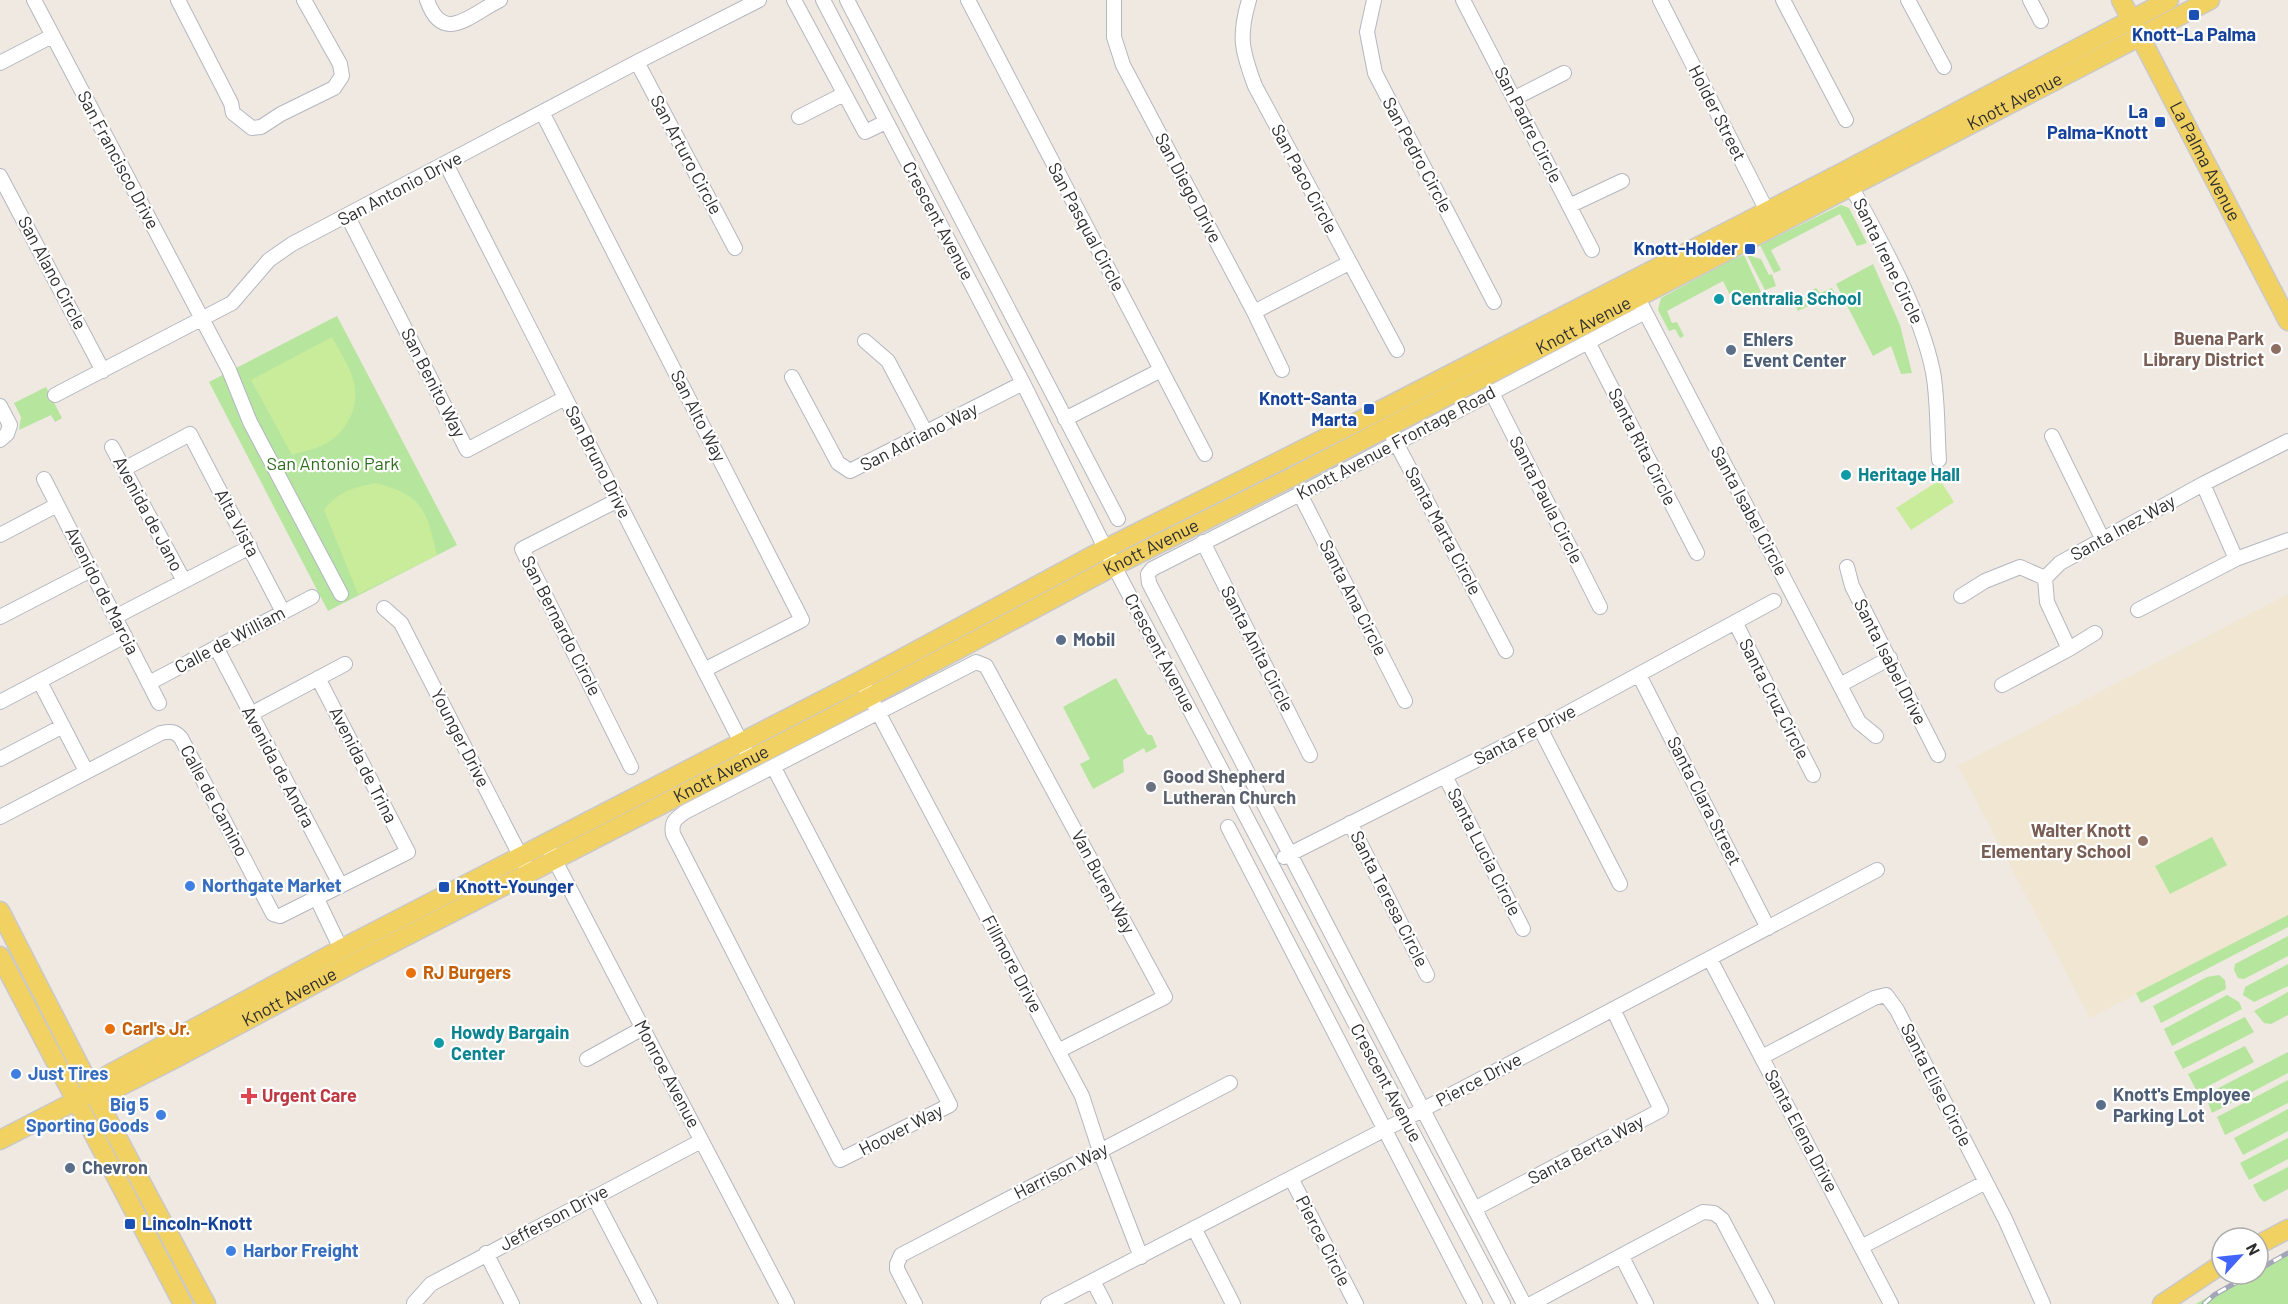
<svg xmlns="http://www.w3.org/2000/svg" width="2288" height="1304" font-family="Barlow,sans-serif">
<rect width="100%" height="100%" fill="#efe9e1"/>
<!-- education -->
<path fill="#f0e6d1" d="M2288,594V915L2090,1018L1958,766Z"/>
<!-- green -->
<path fill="#b6e59e" d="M1841,205L1849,208L1867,243L1857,246L1840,214L1771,250L1781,270L1774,273L1760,245Z
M1750,251L1753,257L1761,259L1769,275L1772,274L1776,286L1765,290L1746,253Z
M1744,255L1761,292L1735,305L1723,281L1667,311L1672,323L1677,322L1684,336L1680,338L1675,329L1669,331L1658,310L1661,298L1729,261Z
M1873,264L1900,325L1912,373L1901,374L1891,346L1873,356L1836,284Z
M1816,288L1820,293L1832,288L1836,296L1832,300L1829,296L1798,311L1794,304L1810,295V291Z
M337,316L457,545L328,611L209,382Z
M46,387L62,418L55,422L51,415L19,430L21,417L14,403Z
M1116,678L1145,731L1148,735H1152L1157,747L1146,753L1144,748L1123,760L1124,772L1093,789L1080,764L1090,759L1063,707Z
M2212,837L2227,865L2170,894L2155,866Z
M2288,915V927L2141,1003L2136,993Z
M2288,936V956L2244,979L2238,978L2234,970L2235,964Z
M2288,964V986L2254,1002L2243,995L2245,987Z
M2219,975L2225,980L2226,989L2161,1023L2153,1006L2207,977Z
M2288,992V1015L2271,1024L2264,1023L2254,1011Z
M2227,995L2239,1002L2242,1009L2172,1046L2164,1029Z
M2245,1017L2254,1032L2183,1069L2174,1052Z
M2245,1046L2254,1062L2197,1092L2188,1074Z
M2288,1052V1073L2212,1113L2205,1095Z
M2288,1080V1103L2225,1135L2217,1117Z
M2288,1109V1131L2243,1155L2234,1138Z
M2288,1138V1159L2249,1180L2240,1163Z
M2288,1167V1189L2264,1202L2259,1197L2253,1185Z
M2288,1251V1304H2196L2245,1274H2258V1267Z"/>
<!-- pitch -->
<path fill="#c9ec9a" d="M332,337C340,352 350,366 354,383C360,405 347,432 327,443C317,449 303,451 292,455L251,380Z
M1940,480L1954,502L1911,530L1896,508Z
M375,483C423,495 426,509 437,555L358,594L324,510C339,491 352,488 375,483Z"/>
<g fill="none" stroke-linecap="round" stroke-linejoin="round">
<!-- minor casing -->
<g stroke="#b4b7c1" stroke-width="16">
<path id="minor" d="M34,0L229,370L250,422L341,594
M178,0L231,103L233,113L252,128L261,127L281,114L334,88L342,76L340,64L304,0
M427,0C443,46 471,14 500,0
M794,0L865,132L886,122
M823,0L1023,383L1114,566L1503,1304
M847,0L1118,519
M968,0L1205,454
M1114,0V37L1123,65L1254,312L1282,370
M1249,0C1238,37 1242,51 1255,86L1397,350
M1374,0L1367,32L1375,73L1494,302
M1463,0L1592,250
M1660,0L1771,219
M1783,0L1846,120
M1908,0L1944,67
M2030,0L2041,21
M637,62L735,248
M0,63L52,36
M1515,98L1564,73
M543,114L802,620L704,670
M799,117L844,94
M446,164L745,750
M0,176L103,371
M1847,179C1878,236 1920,308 1933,372C1938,400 1937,431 1939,460
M1569,206L1622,181
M348,217L467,450L565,398
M1641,304L1859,722L1876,736
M1254,312L1349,263
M865,341L888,361L926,433
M1588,342L1697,553
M792,377L838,463L850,471L1023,383
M1492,393L1600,607
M55,395L232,303L269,260L292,244L637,62L759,0
M0,406L10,425L7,434L0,440
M1065,419L1161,370
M2052,436L2103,540
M1393,437L1506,651
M112,447L184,581
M124,469L190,434L283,612
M44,479L159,703
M2203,484L2236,559
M1300,494L1405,701
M618,500L522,549L631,767
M0,535L57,505
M1203,542L1310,755
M1847,567L1852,586L1938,755
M2045,578L2047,602L2069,649
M1961,596L1985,581L2020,567L2045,578L2060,563L2203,484L2288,441
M384,608L401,623L524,863
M2138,610L2236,559L2288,540
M0,617L91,570
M115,617L250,547
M1735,622L1813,775
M216,647L341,886
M1639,675L1768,928
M861,680L1082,1096L1100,1151L1141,1257
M40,682L86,771
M149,683L312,597
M1840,685L1890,658
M2002,685L2069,649L2095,633
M0,702L125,636
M251,714L345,664
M1540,728L1620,884
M0,759L63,726
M774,768L950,1105L840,1160L673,834C671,822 675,819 685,812L976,662L986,666L1165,997L1058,1051
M1445,776L1523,929
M0,817L161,733C170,731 175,731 181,738L273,914L280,916L408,852L318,678
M1350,823L1427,975
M1228,827L1475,1304
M550,851L787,1304
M1284,857L1540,728L1774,601
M317,899L341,949
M1710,959L1891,1304
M1762,1057L1874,998L1886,995L1897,1010L2005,1219L2043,1304
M587,1059L643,1028
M1291,1178L1356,1304
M594,1197L650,1304
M1476,1208L1661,1110L1613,1009
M1194,1228L1233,1304
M1861,1247L1986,1182
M486,1253L512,1304
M1622,1257L1646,1304
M1093,1281L1105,1304
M414,1303L431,1284L701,1141
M915,1304L897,1269V1264L901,1255L1230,1083
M1048,1304L1405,1119L1877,870
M1524,1304L1149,583L1148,574L1152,569L1300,494L1645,312
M1531,1304L1703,1212L1714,1213L1722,1219L1767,1304"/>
</g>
<!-- major casing -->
<g stroke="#c9c9c9" stroke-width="21">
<g id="major">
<path id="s1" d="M2121,0L2288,321"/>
<path d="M0,911L93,1092L206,1304"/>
<path d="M0,956L183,1304"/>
<path d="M93,1092L108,1075L341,949L860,681L1105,549L1379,411L1843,172L2169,0"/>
<path id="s2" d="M0,1140L93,1092L115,1089L176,1058L350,965L832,717L1114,566L1292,477L2210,0"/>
<path d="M2258,1245L2288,1229"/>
<path d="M2162,1304L2222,1264"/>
</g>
</g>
<!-- minor -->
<use href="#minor" stroke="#fff" stroke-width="14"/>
<!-- major -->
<use href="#major" stroke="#f2d163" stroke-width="18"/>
<!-- rail casing -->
<g stroke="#a3a6b8" stroke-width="5">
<path id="rail" d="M2258,1270L2288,1253
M2204,1304L2214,1295L2251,1274"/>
</g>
<!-- rail -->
<use href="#rail" stroke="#fff" stroke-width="3" stroke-dasharray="9" stroke-linecap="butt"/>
</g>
<!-- markers -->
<g fill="#1a4fb4" stroke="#fff" stroke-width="2">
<rect x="2188" y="9" width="12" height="12" rx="3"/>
<rect x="2154" y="116" width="12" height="12" rx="3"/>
<rect x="1744" y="243" width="12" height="12" rx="3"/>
<rect x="1363" y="403" width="12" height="12" rx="3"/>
<rect x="438" y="881" width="12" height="12" rx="3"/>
<rect x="124" y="1218" width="12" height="12" rx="3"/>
</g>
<g fill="#0f9aa8" stroke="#fff" stroke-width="2">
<circle cx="1719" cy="299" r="6"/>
<circle cx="1846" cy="475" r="6"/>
<circle cx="439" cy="1043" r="6"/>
</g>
<g fill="#8d6e63" stroke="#fff" stroke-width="2">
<circle cx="2276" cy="349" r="6"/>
<circle cx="2143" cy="841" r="6"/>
</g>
<g fill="#5c6f8a" stroke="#fff" stroke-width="2">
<circle cx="1731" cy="350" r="6"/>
<circle cx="1061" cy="640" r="6"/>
<circle cx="2101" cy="1105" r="6"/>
<circle cx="70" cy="1168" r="6"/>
</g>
<circle fill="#6b7280" stroke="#fff" stroke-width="2" cx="1151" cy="787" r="6"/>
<g fill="#3f7fe0" stroke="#fff" stroke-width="2">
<circle cx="190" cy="886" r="6"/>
<circle cx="16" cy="1074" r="6"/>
<circle cx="161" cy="1115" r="6"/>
<circle cx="231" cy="1251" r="6"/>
</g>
<g fill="#e8710a" stroke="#fff" stroke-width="2">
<circle cx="411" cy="973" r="6"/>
<circle cx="110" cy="1029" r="6"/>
</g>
<path fill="#e0444e" stroke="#fff" stroke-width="2" d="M246 1087h6v6h6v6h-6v6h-6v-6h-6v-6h6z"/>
<g text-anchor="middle" stroke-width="4.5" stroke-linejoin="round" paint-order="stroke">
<!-- transit labels -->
<g font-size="18" font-weight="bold" fill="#164399" stroke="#fff" text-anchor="end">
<text x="2194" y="41" text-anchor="middle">Knott-La Palma</text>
<text x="2148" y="118">La<tspan x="2148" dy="21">Palma-Knott</tspan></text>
<text x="1738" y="255">Knott-Holder</text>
<text x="1357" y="405">Knott-Santa<tspan x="1357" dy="21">Marta</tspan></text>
<text x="456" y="893" text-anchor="start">Knott-Younger</text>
<text x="142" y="1230" text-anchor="start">Lincoln-Knott</text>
</g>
<!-- street labels -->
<g font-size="18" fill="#2e2e2e" stroke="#fff">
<text dy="6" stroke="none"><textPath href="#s2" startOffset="2268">Knott Avenue</textPath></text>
<text transform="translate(1717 113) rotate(63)" y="6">Holder Street</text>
<text transform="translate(1528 125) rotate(63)" y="6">San Padre Circle</text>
<text transform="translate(686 155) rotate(62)" y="6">San Arturo Circle</text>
<text transform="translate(1417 155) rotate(62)" y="6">San Pedro Circle</text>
<text transform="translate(118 160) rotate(62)" y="6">San Francisco Drive</text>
<text dy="6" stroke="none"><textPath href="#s1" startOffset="182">La Palma Avenue</textPath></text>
<text transform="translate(1304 179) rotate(62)" y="6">San Paco Circle</text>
<text transform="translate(1188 188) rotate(62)" y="6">San Diego Drive</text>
<text transform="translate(400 189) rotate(-28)" y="6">San Antonio Drive</text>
<text transform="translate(938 221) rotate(62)" y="6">Crescent Avenue</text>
<text transform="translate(1086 227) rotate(62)" y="6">San Pasqual Circle</text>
<text transform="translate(1888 261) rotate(64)" y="6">Santa Irene Circle</text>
<text transform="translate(52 273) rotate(62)" y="6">San Alano Circle</text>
<text dy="6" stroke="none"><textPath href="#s2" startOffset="1782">Knott Avenue</textPath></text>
<text transform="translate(433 383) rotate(63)" y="6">San Benito Way</text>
<text transform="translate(698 416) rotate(63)" y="6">San Alto Way</text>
<text transform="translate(919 437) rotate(-27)" y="6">San Adriano Way</text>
<text transform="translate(1396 443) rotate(-28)" y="6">Knott Avenue Frontage Road</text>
<text transform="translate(1642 447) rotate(63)" y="6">Santa Rita Circle</text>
<text transform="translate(598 462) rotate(63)" y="6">San Bruno Drive</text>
<text transform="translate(1546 500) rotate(63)" y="6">Santa Paula Circle</text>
<text transform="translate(1749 511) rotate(62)" y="6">Santa Isabel Circle</text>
<text transform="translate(148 514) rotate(62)" y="6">Avenida de Jano</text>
<text transform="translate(237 523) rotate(62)" y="6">Alta Vista</text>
<text transform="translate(2123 528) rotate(-29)" y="6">Santa Inez Way</text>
<text transform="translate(1443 531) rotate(62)" y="6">Santa Marta Circle</text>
<text dy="6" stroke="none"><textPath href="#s2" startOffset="1296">Knott Avenue</textPath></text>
<text transform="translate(102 591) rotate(63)" y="6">Avenido de Marcia</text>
<text transform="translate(1353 598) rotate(63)" y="6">Santa Ana Circle</text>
<text transform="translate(561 626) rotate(63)" y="6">San Bernardo Circle</text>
<text transform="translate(230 640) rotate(-28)" y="6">Calle de William</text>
<text transform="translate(1257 649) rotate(63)" y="6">Santa Anita Circle</text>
<text transform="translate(1160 653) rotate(62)" y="6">Crescent Avenue</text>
<text transform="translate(1890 662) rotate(63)" y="6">Santa Isabel Drive</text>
<text transform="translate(1774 699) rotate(63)" y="6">Santa Cruz Circle</text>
<text transform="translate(1525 735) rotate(-27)" y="6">Santa Fe Drive</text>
<text transform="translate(460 738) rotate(63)" y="6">Younger Drive</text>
<text transform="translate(363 765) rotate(63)" y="6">Avenida de Trina</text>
<text transform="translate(278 767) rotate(62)" y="6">Avenida de Andra</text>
<text dy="6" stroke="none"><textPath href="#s2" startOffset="810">Knott Avenue</textPath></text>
<text transform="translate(214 801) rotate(62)" y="6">Calle de Camino</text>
<text transform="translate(1704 801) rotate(63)" y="6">Santa Clara Street</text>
<text transform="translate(1484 852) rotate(63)" y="6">Santa Lucia Circle</text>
<text transform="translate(1103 882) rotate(62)" y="6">Van Buren Way</text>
<text transform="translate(1389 899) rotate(63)" y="6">Santa Teresa Circle</text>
<text transform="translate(1012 964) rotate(62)" y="6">Fillmore Drive</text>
<text dy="6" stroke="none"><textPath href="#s2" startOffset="324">Knott Avenue</textPath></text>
<text transform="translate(667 1074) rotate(62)" y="6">Monroe Avenue</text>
<text transform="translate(1479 1080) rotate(-28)" y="6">Pierce Drive</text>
<text transform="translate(1386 1083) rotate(62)" y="6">Crescent Avenue</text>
<text transform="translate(1936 1085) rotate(63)" y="6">Santa Elise Circle</text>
<text transform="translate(901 1130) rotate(-27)" y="6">Hoover Way</text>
<text transform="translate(1801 1131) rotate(62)" y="6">Santa Elena Drive</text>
<text transform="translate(1586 1150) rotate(-28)" y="6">Santa Berta Way</text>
<text transform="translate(1061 1171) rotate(-27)" y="6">Harrison Way</text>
<text transform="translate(554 1218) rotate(-28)" y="6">Jefferson Drive</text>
<text transform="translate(1323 1241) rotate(63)" y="6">Pierce Circle</text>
</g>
<!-- culture labels -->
<g font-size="18" font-weight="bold" fill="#0d838f" stroke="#fff" text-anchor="start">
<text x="1731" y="305">Centralia School</text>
<text x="1858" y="481">Heritage Hall</text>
<text x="451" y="1039">Howdy Bargain<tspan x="451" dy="21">Center</tspan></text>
</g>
<!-- education labels -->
<g font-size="18" font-weight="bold" fill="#785e54" stroke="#fff" text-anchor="end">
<text x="2264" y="345">Buena Park<tspan x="2264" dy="21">Library District</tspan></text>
<text x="2131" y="837">Walter Knott<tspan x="2131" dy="21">Elementary School</tspan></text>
</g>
<!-- service labels -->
<g font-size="18" font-weight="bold" fill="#4e5e75" stroke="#fff" text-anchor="start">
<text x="1743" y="346">Ehlers<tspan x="1743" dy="21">Event Center</tspan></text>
<text x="1073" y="646">Mobil</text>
<text x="2113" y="1101">Knott's Employee<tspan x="2113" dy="21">Parking Lot</tspan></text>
<text x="82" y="1174">Chevron</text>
</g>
<!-- park labels -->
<g font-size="18" fill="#2c6e1b" stroke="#fff">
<text x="333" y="470">San Antonio Park</text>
</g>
<!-- worship labels -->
<g font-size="18" font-weight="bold" fill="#5b616d" stroke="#fff" text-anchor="start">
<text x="1163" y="783">Good Shepherd<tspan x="1163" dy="21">Lutheran Church</tspan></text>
</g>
<!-- shop labels -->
<g font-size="18" font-weight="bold" fill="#366cbe" stroke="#fff" text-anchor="start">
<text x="202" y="892">Northgate Market</text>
<text x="28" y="1080">Just Tires</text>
<text x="149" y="1111" text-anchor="end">Big 5<tspan x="149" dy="21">Sporting Goods</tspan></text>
<text x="243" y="1257">Harbor Freight</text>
</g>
<!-- food labels -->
<g font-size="18" font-weight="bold" fill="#c56008" stroke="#fff" text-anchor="start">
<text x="423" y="979">RJ Burgers</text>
<text x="122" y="1035">Carl's Jr.</text>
</g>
<!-- health labels -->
<g font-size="18" font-weight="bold" fill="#be3a42" stroke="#fff" text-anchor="start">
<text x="262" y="1102">Urgent Care</text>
</g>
</g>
<!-- north arrow -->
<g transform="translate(2240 1256) rotate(63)"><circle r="28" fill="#ffffff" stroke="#ababab" stroke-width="1.5"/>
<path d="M0-4.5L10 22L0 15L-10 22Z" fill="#4264fb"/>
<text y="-9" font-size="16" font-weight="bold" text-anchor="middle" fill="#2e2e2e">N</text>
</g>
</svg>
